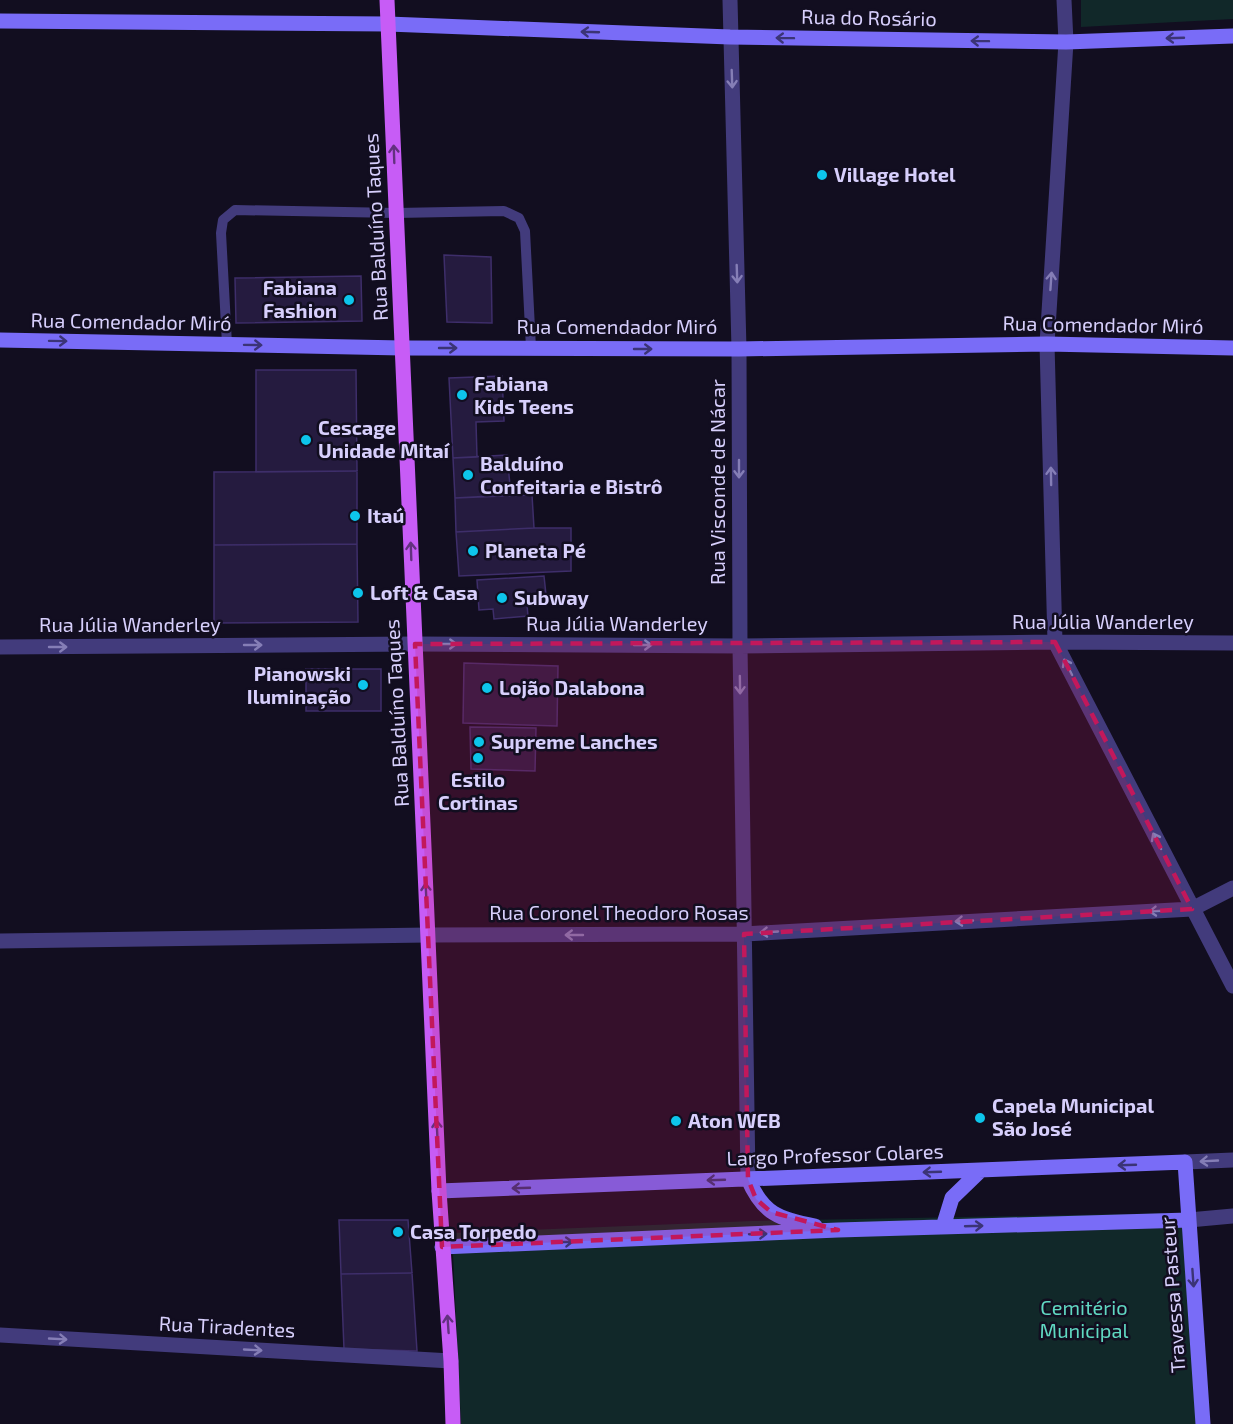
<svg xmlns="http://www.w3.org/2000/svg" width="1233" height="1424" font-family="'Exo 2',sans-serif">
<rect width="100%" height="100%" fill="#120e20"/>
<!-- green -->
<path fill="#112829" d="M1081,0H1233V19L1081,27Z
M1182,1213L1197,1424H461L452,1233L752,1221Z"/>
<!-- building -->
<path fill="#251b3f" stroke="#3e2e6a" stroke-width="1.5" d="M444,255L491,257L492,323L447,322Z
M361,276L362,321L236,323L235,278Z
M256,370H356L357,471L256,472Z
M502,376L504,421L476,422L477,457L453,458L449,378Z
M507,455L511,495L455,498L453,458Z
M357,471V544L214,545V472Z
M532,495L534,528L456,532L455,498Z
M534,528H571V571L459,576L456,532Z
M357,544L358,622L214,623V545Z
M544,576L547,604L527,605L528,616L494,619L493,609L479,610L477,580Z
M464,663L558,666L557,726L463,723Z
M306,669H381V711H306Z
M470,727L536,728L535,771L471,769Z
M339,1220H408L412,1273L341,1274Z
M412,1273L417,1351L344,1349L341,1274Z"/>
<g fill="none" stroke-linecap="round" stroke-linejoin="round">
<!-- lane -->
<path stroke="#423b7c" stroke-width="10" d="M227,344L221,233L223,220L235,210L396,213L504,211L519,218L525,231L531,348"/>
<!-- street -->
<path stroke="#423b7c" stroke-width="15" d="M730,0L739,349L740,646L748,1179
M1064,0L1066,42L1047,344L1055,642L1233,986
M0,647L415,644L740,646L1055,642L1233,643
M0,941L428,935L744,934L1192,909L1233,888
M1185,1162L1233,1160
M1189,1220L1233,1216
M0,1335L451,1361"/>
<!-- secondary -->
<path stroke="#796cf7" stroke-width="15" d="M0,21L388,24L730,37L1066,42L1233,36
M0,340L402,348L739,349L1047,344L1233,348
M748,1179C763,1214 779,1219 815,1226
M439,1191L1185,1162L1203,1424
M943,1227L952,1198L981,1170
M442,1247L838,1230L1189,1220"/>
<!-- primary -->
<path stroke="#c75cf6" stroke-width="15" d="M387,0L439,1191L451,1361L453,1424"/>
</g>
<!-- one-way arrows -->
<defs><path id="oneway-shaft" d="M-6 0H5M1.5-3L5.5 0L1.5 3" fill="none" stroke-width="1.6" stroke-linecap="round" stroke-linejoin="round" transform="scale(1.5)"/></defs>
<g stroke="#3b3476">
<use href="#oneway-shaft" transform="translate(590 32) rotate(-178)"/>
<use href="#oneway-shaft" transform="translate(785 38) rotate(-179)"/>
<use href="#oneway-shaft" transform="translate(1175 38) rotate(178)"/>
<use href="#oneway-shaft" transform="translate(980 41) rotate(-179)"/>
<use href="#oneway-shaft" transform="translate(58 341) rotate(1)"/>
<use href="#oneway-shaft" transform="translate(253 345) rotate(1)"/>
<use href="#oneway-shaft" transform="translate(448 348)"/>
<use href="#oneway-shaft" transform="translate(643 349)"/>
<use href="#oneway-shaft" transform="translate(1127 1165) rotate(178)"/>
<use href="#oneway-shaft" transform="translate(932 1172) rotate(178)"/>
<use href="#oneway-shaft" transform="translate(716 1180) rotate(178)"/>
<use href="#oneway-shaft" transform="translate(521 1188) rotate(178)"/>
<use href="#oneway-shaft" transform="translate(974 1226) rotate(-2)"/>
<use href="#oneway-shaft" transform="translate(758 1234) rotate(-2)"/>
<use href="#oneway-shaft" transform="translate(564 1242) rotate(-2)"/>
<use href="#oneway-shaft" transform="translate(1193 1278) rotate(86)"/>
</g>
<g stroke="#857eb6">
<use href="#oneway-shaft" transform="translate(732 79) rotate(88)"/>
<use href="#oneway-shaft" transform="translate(737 274) rotate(88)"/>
<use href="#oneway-shaft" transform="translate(1051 281) rotate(-86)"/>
<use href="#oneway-shaft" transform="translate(739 469) rotate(90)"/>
<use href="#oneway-shaft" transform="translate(1051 476) rotate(-91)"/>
<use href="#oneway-shaft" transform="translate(448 644)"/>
<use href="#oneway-shaft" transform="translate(253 645)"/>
<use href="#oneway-shaft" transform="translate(643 645)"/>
<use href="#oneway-shaft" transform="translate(58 647)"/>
<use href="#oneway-shaft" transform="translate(1068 667) rotate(-117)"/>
<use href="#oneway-shaft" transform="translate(740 685) rotate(89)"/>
<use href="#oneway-shaft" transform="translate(1157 841) rotate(-117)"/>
<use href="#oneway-shaft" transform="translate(1158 911) rotate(177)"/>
<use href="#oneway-shaft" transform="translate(964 921) rotate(177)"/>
<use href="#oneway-shaft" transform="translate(769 932) rotate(177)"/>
<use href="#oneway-shaft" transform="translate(574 935) rotate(180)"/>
<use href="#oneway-shaft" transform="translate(1209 1161) rotate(177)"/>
<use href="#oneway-shaft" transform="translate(58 1339) rotate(3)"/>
<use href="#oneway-shaft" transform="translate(253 1350) rotate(3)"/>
</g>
<g stroke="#633180">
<use href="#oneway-shaft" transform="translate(394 154) rotate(-92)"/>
<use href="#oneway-shaft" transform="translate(411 551) rotate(-92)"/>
<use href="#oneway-shaft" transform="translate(426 892) rotate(-93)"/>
<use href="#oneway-shaft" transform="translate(437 1129) rotate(-93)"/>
<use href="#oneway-shaft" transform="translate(448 1324) rotate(-94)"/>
</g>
<!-- marked area -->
<path fill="#c2185b" fill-opacity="0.2" stroke="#c2185b" stroke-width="4.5" stroke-dasharray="12 8" stroke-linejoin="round" d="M1055,642L1192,909L744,934L748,1179L756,1199L771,1212L838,1230L442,1247L415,644Z"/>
<!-- markers -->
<g fill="#0dc5eb" stroke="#120e20" stroke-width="2">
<circle cx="822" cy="175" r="6"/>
<circle cx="349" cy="300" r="6"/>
<circle cx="462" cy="395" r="6"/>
<circle cx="306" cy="440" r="6"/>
<circle cx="468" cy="475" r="6"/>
<circle cx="355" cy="516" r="6"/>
<circle cx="473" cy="551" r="6"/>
<circle cx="358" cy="593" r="6"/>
<circle cx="502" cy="598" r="6"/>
<circle cx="363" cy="685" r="6"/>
<circle cx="487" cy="688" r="6"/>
<circle cx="479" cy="742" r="6"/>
<circle cx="478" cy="758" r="6"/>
<circle cx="980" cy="1118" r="6"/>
<circle cx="676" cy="1121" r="6"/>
<circle cx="398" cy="1232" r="6"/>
</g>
<g text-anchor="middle" stroke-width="5" stroke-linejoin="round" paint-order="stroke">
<!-- street labels -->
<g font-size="20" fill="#d7cffc" stroke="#120e20">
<text transform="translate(869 18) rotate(1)" y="7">Rua do Rosário</text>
<text transform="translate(376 227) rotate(-93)" y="7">Rua Balduíno Taques</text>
<text transform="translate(131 322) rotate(1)" y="7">Rua Comendador Miró</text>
<text transform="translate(1103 325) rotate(1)" y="7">Rua Comendador Miró</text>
<text x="617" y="334">Rua Comendador Miró</text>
<text transform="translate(718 482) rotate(-90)" y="7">Rua Visconde de Nácar</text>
<text x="1103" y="629">Rua Júlia Wanderley</text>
<text x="617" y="631">Rua Júlia Wanderley</text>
<text x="130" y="632">Rua Júlia Wanderley</text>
<text transform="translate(397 713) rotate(-93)" y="7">Rua Balduíno Taques</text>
<text x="619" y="920">Rua Coronel Theodoro Rosas</text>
<text transform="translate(835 1155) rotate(-2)" y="7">Largo Professor Colares</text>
<text transform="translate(1173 1295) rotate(-94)" y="7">Travessa Pasteur</text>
<text transform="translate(227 1327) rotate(3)" y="7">Rua Tiradentes</text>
</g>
<!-- poi labels -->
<g font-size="20" font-weight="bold" fill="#d7cffc" stroke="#120e20" text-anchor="start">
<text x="834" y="182">Village Hotel</text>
<text x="337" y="295" text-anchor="end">Fabiana<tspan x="337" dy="23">Fashion</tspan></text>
<text x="474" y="391">Fabiana<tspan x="474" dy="23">Kids Teens</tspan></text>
<text x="318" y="435">Cescage<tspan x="318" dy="23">Unidade Mitaí</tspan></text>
<text x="480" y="471">Balduíno<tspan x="480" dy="23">Confeitaria e Bistrô</tspan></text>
<text x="367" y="523">Itaú</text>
<text x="485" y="558">Planeta Pé</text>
<text x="370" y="600">Loft &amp; Casa</text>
<text x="514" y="605">Subway</text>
<text x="351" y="681" text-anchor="end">Pianowski<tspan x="351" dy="23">Iluminação</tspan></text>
<text x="499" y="695">Lojão Dalabona</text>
<text x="491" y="749">Supreme Lanches</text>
<text x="478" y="787" text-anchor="middle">Estilo<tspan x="478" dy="23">Cortinas</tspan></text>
<text x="992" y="1113">Capela Municipal<tspan x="992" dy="23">São José</tspan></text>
<text x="688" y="1128">Aton WEB</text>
<text x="410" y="1239">Casa Torpedo</text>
</g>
<!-- park labels -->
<g font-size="20" fill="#60d8c2" stroke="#120e20">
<text x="1084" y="1315">Cemitério<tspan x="1084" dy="23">Municipal</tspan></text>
</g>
</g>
</svg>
